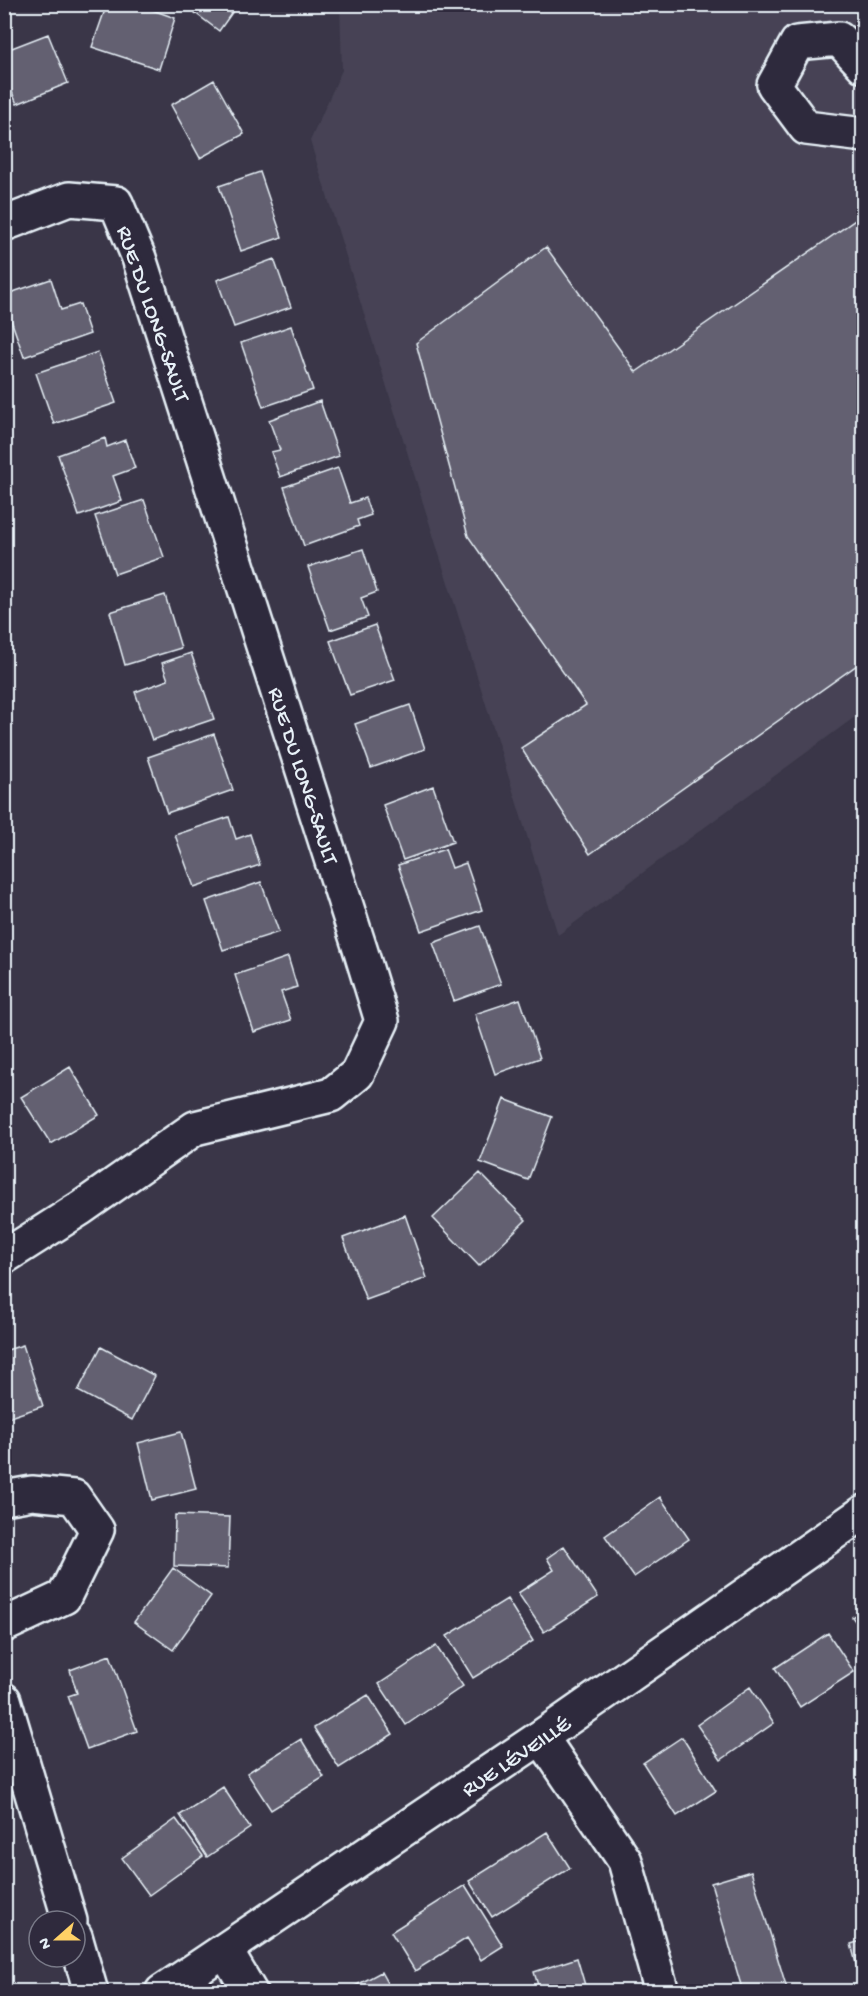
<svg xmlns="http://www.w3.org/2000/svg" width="868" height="1996" font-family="'Gochi Hand',sans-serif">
<rect width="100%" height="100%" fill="#3a3648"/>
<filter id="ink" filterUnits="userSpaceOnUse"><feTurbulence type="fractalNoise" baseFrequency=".0167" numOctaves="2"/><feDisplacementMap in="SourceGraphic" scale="12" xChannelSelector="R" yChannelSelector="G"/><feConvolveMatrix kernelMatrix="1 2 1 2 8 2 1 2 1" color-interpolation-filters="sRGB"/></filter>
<g filter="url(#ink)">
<!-- built -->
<path fill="#464354" d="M340,5H863V711L558,935L310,141L342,70Z"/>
<!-- building -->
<path fill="#636171" stroke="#e8f1f8" stroke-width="1.5" d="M107,4H136L175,18L159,69L92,47Z
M193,4H238L219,31L190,9Z
M48,34L68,83L17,104L4,73V51Z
M214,80L244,134L200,158L171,105Z
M260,172L282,237L241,251L219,186Z
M864,214V660L590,854L521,748L586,705L468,536L416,343L546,247L636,372Z
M274,259L291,307L234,327L217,280Z
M51,279L61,310L80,304L90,334L24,357L4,300V295Z
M291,326L313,390L263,407L241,343Z
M98,352L116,403L54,424L36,373Z
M320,401L339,456L280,477L271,452L280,450L269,420Z
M105,438L107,447L125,440L135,468L113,476L122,501L79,516L58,455Z
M338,468L350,503L365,498L371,515L357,520L359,526L304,546L284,487Z
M144,500L164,557L115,574L95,516Z
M363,549L377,592L361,598L368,617L330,630L308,567Z
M165,595L181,648L125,665L110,612Z
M375,625L395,680L350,695L330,641Z
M191,653L214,719L152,740L135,692L168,680L162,663Z
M410,705L425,749L371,768L355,724Z
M214,734L233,790L167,813L148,757Z
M433,786L453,842L403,860L383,805Z
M229,817L236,839L250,834L260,865L194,887L175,835Z
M445,849L452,868L466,863L482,910L421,931L398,865Z
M864,851V867L856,856Z
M261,882L279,932L223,950L206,901Z
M480,926L501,984L454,1001L433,943Z
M288,957L297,987L281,992L291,1020L254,1032L235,975Z
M520,999L540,1058L495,1074L475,1014Z
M70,1067L99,1115L51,1144L21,1097Z
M504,1099L552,1117L528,1180L480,1162Z
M480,1173L526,1220L479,1266L433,1218Z
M405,1215L427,1278L366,1300L343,1238Z
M23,1345L43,1406L4,1419V1351Z
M101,1347L155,1376L132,1420L78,1391Z
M181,1432L196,1489L152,1500L138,1443Z
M660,1497L689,1539L634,1577L605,1536Z
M175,1515L230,1517L228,1568L174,1566Z
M564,1546L598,1597L544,1632L518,1593L554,1570L547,1558Z
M173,1568L211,1596L173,1650L134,1622Z
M507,1599L533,1641L473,1678L447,1636Z
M864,1609V1633L852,1617Z
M828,1633L854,1672L800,1707L775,1668Z
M436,1646L463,1686L406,1725L379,1684Z
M110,1655L137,1731L87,1749L68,1696L77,1693L70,1670Z
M750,1687L774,1723L721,1760L697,1725Z
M368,1695L393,1734L339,1768L314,1728Z
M682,1737L716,1791L677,1816L643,1763Z
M301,1739L324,1777L271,1810L247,1773Z
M223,1787L250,1828L207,1857L180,1815Z
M176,1819L203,1856L149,1895L122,1858Z
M547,1832L570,1868L492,1917L469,1881Z
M751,1871L788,1992H743L711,1883Z
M465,1885L503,1946L481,1960L467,1938L415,1971L391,1932Z
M864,1940V1970L858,1971L851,1944Z
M577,1958L587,1992H540L534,1972Z
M381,1972L392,1992H344Z"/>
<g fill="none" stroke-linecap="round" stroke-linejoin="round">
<!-- street casing -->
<g stroke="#e8f1f8" stroke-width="38">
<path id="street" d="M864,66L839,39L797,43L774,85L806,128L864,135
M4,224L69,199L116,203L139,258L361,952L382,1021L357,1074L331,1095L195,1128L81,1208L4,1257
M4,1498L32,1493L74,1497L97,1530L64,1597L4,1625
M4,1700L70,1921
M541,1737L625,1861L662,1992
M75,1936L91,1992
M225,1950L250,1992
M162,1992L541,1737L864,1512"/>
</g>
<!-- street -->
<use href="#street" stroke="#2f2a3d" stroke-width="33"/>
</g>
</g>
<g text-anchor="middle" stroke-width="6" stroke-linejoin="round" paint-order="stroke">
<!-- street labels -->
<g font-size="22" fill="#e8f1f8" stroke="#2f2a3d">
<text transform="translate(155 313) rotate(71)" y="8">RUE DU LONG-SAULT</text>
<text transform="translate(305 775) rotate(72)" y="8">RUE DU LONG-SAULT</text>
<text transform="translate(515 1755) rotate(-34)" y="8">RUE LÉVEILLÉ</text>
</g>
</g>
<!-- margin -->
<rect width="868" height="1996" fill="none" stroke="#2f2a3d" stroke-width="24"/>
<rect x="12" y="12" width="844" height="1972" fill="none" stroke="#e8f1f8" stroke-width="2" filter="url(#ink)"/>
<!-- north arrow -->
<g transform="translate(57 1939) rotate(249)"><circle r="28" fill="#2f2a3d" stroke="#797a88" stroke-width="1.5"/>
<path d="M0-4.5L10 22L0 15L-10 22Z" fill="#ffd166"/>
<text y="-9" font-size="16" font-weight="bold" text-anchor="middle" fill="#e8f1f8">N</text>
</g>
</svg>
